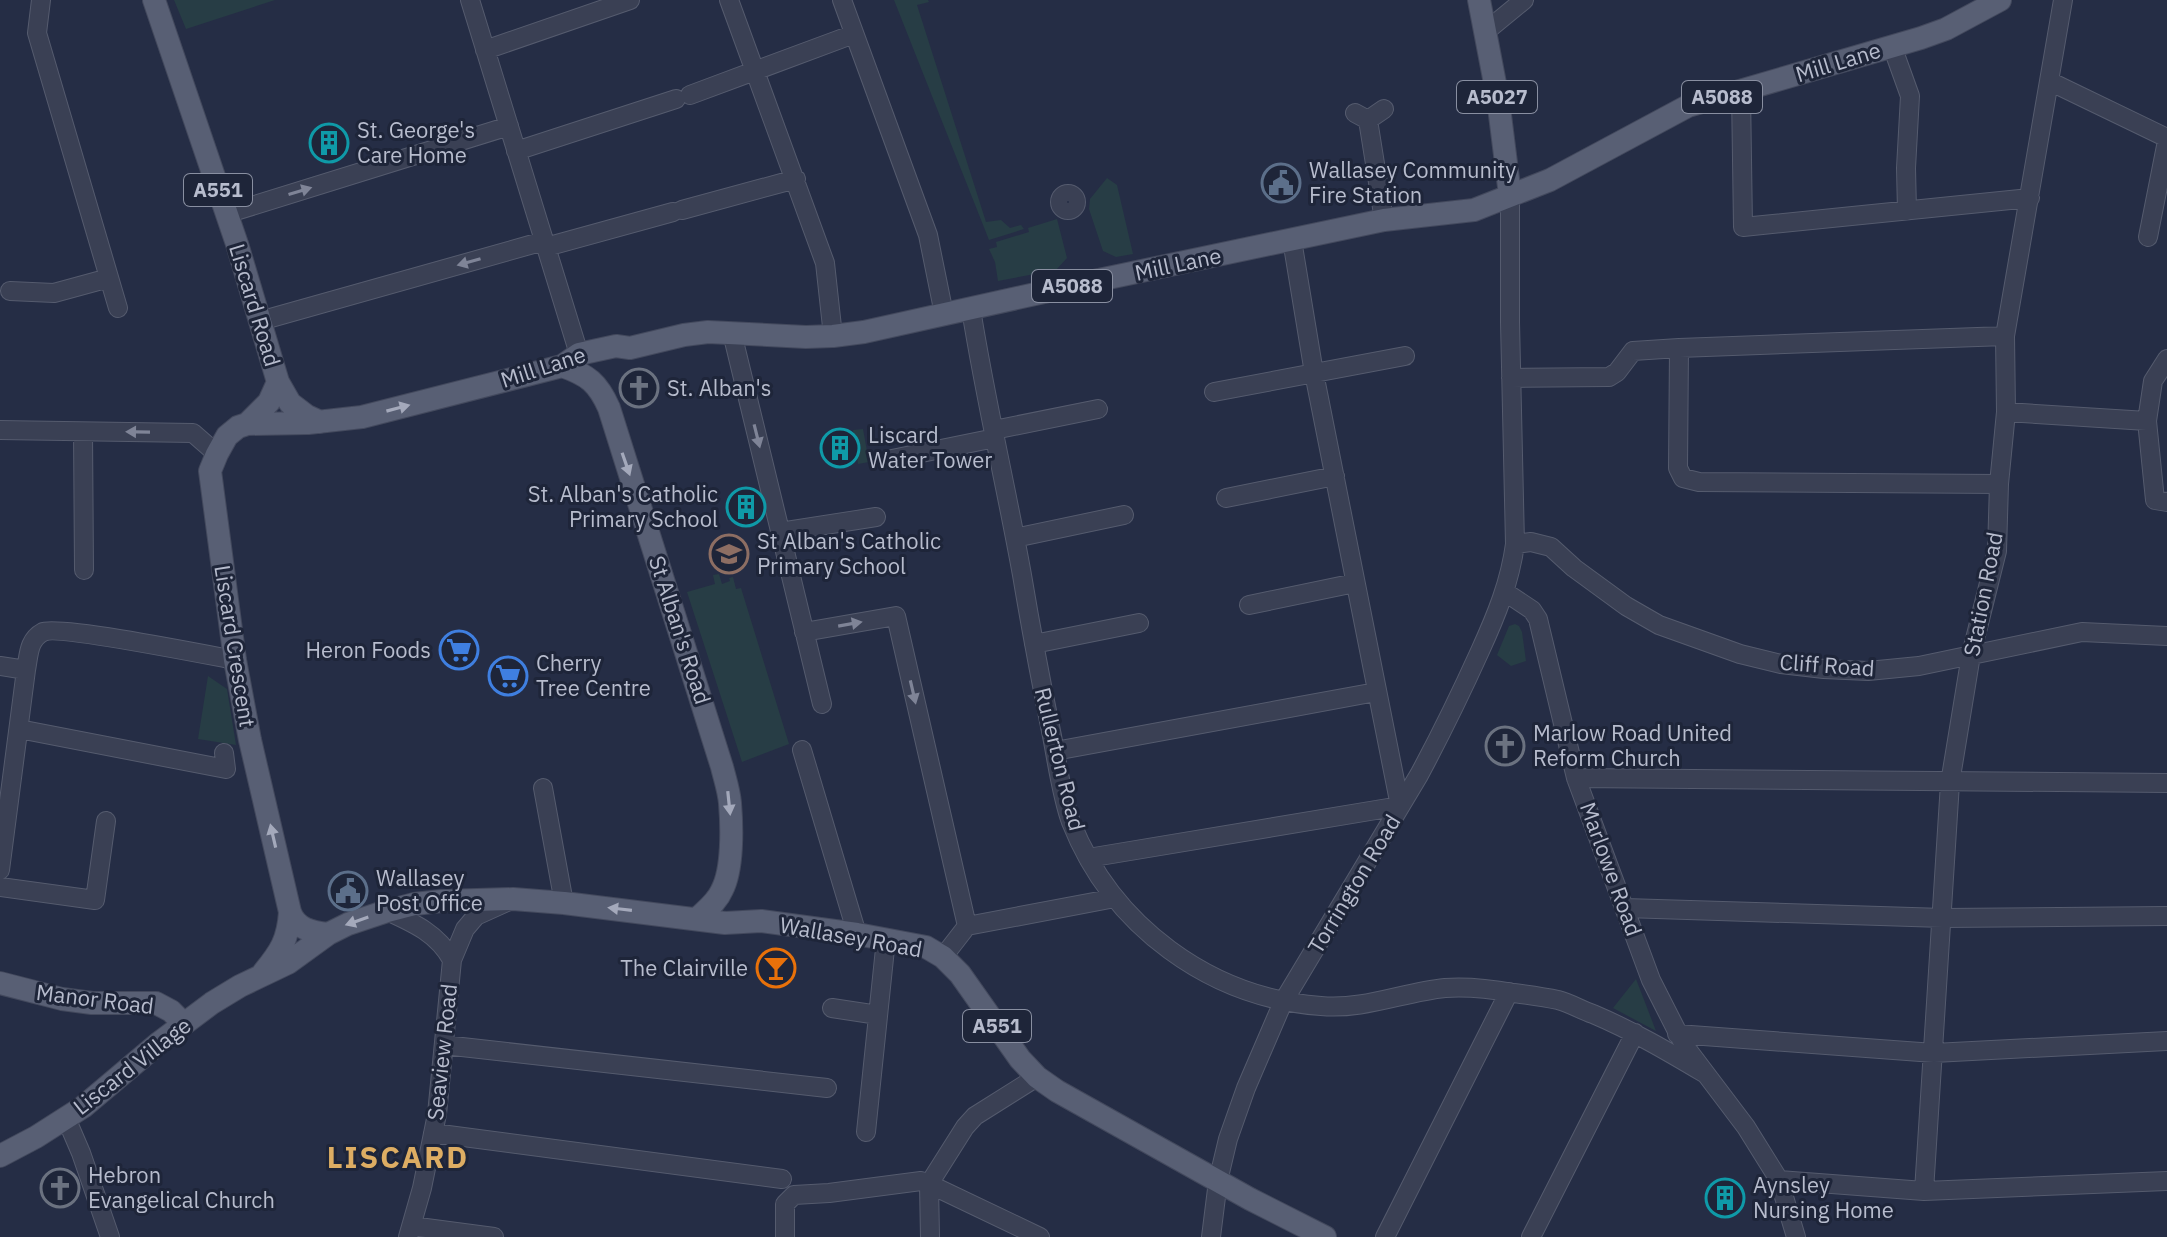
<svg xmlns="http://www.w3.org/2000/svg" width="2167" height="1237" font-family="'IBM Plex Sans',sans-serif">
<rect width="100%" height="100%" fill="#252d45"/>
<!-- green -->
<path fill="#273d45" d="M174,0H275L186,29Z
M894,0H928L929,2L917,5L986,222L1001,220L1010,228L1021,225L1024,229L989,240Z
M1107,178L1117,185L1133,254L1116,257L1103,251L1089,209L1090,199Z
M1057,219L1067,258L1056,270L998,281L995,262L989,249L997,247L996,242L1029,232L1028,228Z
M863,429L869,462L858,464L853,430Z
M719,574L722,584L730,581L729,578L733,577L736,589L741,588L789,744L742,762L687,592L715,584L713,575Z
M1515,624L1519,626L1522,632L1526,661L1511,666L1497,655L1509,626Z
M208,676L227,689L236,745L198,739Z
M1636,979L1656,1031L1613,1008Z"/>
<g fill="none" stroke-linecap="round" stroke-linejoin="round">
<!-- minor casing -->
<g stroke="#555b6e" stroke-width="20">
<path id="minor" d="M41,0L37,33L118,308
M470,0L579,354
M729,0L825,263L833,336
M842,0L928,235L944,314
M1485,32L1524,0
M1892,46L1910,96L1906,168L1907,211
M485,50L630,0
M2051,82L2167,138
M1741,92L1743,227L2030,198
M690,95L854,34
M1355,113L1368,120L1384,109
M1368,120L1384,220
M516,151L676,99
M1060 202a8 8 0 1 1 16 0a8 8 0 1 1-16 0Z
M682,210L796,179
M226,214L509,126
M2148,237L2167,141
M546,247L673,212
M10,291L54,293L109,278
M971,309C985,398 1006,486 1022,575C1031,629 1041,682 1052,736C1057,762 1062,798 1071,822C1112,926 1210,998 1321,1006C1364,1010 1404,992 1445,988C1469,986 1491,989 1514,993C1529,995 1544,997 1558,1000C1570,1003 1581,1010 1593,1014C1633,1031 1667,1051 1704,1073
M260,321L544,241
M732,333L822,704
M1679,348L1678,468L1683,478L1699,482L1999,484
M1511,378L1609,377L1617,372L1633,351L1679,348L2005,336
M1214,392L1405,356
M2006,412L2147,421L2153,381L2167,359
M2147,421L2155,500L2167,502
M0,430L193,433L217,454
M994,430L1098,409
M83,432L84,570
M892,459L995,438
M1226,498L1335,476
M780,532L876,517
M1015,538L1124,515
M1515,544L1531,542L1551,547L1574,568L1626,606L1659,625L1740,654L1781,664L1824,669L1868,671L1919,666L2082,632L2167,636
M1505,592L1532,610L1538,619L1576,778L1651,980L1684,1045L1746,1127L1779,1180L1796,1237
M1249,605L1355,583
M804,632L896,616L967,926
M1034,644L1139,623
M0,666L26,670C29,655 28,640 43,632C57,625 208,655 235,660
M19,729L226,769L224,753
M802,750L857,934
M1055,751L1376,692
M1576,778L2167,783
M543,788L564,903
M1088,858L1400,806L1314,373L1292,240
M0,870L26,670
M0,887L95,900L106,821
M1625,908L1943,918L2167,916
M387,911C414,923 438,934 452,960
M943,957L967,926L1115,898
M832,1008L878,1015
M1677,1034L1934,1053L2167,1041
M444,1045L827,1088
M66,1118L81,1153L110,1237
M866,1132L886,939
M433,1133L782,1179
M1779,1180L1924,1191L2167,1181
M1924,1191L1950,783L1971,655L1997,551L1999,484L2006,412L2005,336L2063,0
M411,1226L494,1237
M408,1237L422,1188L437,1114L452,960L465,929L476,916L507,902
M785,1237V1204L794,1195L829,1193L921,1181L929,1184L965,1127L975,1116L1037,1077
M930,1237L929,1184L1040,1237
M1211,1237L1218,1181L1228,1139L1246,1088L1283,1002L1419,775C1441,734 1461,693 1480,651C1496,616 1510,582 1515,544L1510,322V195
M1385,1237L1509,992
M1531,1237L1635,1033"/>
</g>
<!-- major casing -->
<g stroke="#43495d" stroke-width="24">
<path id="major" d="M154,0L237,244L278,382L290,403L307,416L320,422
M1479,0L1498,99L1510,195
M562,366C588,375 598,383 609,408L722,767C725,779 729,791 730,803C732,827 733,869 722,890C717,902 706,910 698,918
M247,424L269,402L278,382
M328,934C312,932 296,929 290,912L250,740L235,660L210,471L217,454L227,436L238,427L247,424L308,423L362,417L562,366L579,354L616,346L630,348L684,335L708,332L806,337L833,336L864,332L1094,281L1384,220L1474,210L1550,180L1688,106L1921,38L1946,29L2000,0
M263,973C281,951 288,940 290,912
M0,983L62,999L92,1003H156L171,1011L184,1024
M0,1156L36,1137L83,1107L160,1042L212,1003L240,986L288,963L328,934L348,924L387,911L414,904L442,901L513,899L564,903L725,923L761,921L857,934L926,947L943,957L960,974L1020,1059L1037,1077L1057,1091L1250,1199L1325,1237"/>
</g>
<!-- minor -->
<use href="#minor" stroke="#3a4054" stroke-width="18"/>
<!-- major -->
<use href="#major" stroke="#585f74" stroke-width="22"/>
</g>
<!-- one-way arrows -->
<defs><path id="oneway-solid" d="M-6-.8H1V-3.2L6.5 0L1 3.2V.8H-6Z" transform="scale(2)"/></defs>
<g fill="#7f8497">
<use href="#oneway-solid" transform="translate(300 191) rotate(-17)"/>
<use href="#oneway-solid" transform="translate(469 262) rotate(164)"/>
<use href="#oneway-solid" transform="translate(138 432) rotate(-179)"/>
<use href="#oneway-solid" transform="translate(757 436) rotate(76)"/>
<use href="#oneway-solid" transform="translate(850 624) rotate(-10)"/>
<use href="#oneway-solid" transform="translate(913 692) rotate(77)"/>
</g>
<g fill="#a4a9bb">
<use href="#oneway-solid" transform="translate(398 408) rotate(-15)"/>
<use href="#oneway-solid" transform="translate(626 464) rotate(71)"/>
<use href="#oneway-solid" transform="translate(729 803) rotate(84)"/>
<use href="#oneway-solid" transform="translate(273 836) rotate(-103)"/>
<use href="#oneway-solid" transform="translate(620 909) rotate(-173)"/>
<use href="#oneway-solid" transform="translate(357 921) rotate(161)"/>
</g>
<!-- icons -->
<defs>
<g id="building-ring" transform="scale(2)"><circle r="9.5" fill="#1e2539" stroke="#0f9aa8" stroke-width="1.5"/><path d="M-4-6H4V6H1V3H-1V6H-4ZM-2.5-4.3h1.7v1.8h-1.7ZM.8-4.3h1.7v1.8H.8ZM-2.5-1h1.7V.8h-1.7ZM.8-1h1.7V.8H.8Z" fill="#0f9aa8"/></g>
<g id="civic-ring" transform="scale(2)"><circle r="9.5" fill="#1e2539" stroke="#5c6f8a" stroke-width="1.5"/><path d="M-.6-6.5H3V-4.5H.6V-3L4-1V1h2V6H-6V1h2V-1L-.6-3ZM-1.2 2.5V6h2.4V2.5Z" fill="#5c6f8a"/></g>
<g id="church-ring" transform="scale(2)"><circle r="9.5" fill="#1e2539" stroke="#6b7280" stroke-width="1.5"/><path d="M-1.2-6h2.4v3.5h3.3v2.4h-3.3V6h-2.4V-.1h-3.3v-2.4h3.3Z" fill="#6b7280"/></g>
<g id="school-ring" transform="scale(2)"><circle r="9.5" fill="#1e2539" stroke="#8d6e63" stroke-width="1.5"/><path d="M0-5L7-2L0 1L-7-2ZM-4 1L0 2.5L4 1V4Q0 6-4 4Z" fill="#8d6e63"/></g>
<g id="supermarket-ring" transform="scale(2)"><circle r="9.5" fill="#1e2539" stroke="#3f7fe0" stroke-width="1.5"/><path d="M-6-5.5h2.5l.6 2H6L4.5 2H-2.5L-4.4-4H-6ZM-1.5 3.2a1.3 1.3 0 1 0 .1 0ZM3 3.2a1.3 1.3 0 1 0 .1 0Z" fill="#3f7fe0"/></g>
<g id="bar-ring" transform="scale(2)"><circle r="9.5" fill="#1e2539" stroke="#e8710a" stroke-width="1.5"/><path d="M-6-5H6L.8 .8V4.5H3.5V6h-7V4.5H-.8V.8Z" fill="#e8710a"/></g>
</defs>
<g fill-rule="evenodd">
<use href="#building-ring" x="329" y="143"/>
<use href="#civic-ring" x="1281" y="183"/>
<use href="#church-ring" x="639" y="388"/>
<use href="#building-ring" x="840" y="448"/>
<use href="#building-ring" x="746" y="507"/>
<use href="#school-ring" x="729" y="554"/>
<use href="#supermarket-ring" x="459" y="650"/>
<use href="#supermarket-ring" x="508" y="676"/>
<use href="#church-ring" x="1505" y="746"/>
<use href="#civic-ring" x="348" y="891"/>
<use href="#bar-ring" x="776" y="968"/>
<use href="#church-ring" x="60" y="1188"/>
<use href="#building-ring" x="1725" y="1198"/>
</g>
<g text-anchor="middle" stroke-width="6" stroke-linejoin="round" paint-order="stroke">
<!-- shield labels -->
<g fill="#1e2539" stroke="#898fa1" stroke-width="2">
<rect x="1457" y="81" width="80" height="32" rx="6"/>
<rect x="1682" y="81" width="80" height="32" rx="6"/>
<rect x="184" y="174" width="68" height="32" rx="6"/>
<rect x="1032" y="270" width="80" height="32" rx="6"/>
<rect x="963" y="1010" width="68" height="32" rx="6"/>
</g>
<g font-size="20" font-weight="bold" fill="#b7bccd">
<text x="1497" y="104">A5027</text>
<text x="1722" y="104">A5088</text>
<text x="218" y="197">A551</text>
<text x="1072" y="293">A5088</text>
<text x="997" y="1033">A551</text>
</g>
<!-- street labels -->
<g font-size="22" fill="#b7bccd" stroke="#1e2539">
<text transform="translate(1838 62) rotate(-17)" y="8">Mill Lane</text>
<text transform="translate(1178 264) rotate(-12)" y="8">Mill Lane</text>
<text transform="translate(255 305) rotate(73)" y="8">Liscard Road</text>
<text transform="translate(543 367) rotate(-18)" y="8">Mill Lane</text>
<text transform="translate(1983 594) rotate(-79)" y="8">Station Road</text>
<text transform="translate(680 630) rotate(72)" y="8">St Alban's Road</text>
<text transform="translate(235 646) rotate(81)" y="8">Liscard Crescent</text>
<text transform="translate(1827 665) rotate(4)" y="8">Cliff Road</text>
<text transform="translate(1060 759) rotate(76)" y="8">Rullerton Road</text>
<text transform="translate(1611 869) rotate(70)" y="8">Marlowe Road</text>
<text transform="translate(1354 884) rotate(-59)" y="8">Torrington Road</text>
<text transform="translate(851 937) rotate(10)" y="8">Wallasey Road</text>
<text transform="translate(95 999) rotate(7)" y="8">Manor Road</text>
<text transform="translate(442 1052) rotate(-84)" y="8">Seaview Road</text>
<text transform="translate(132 1066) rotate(-38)" y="8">Liscard Village</text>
</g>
<!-- poi labels -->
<g font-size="22" fill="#b7bccd" stroke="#1e2539" text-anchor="start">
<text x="357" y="138">St. George's<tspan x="357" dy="25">Care Home</tspan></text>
<text x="1309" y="178">Wallasey Community<tspan x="1309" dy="25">Fire Station</tspan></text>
<text x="667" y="396">St. Alban's</text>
<text x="868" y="443">Liscard<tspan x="868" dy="25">Water Tower</tspan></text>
<text x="718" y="502" text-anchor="end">St. Alban's Catholic<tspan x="718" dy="25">Primary School</tspan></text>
<text x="757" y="549">St Alban's Catholic<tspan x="757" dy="25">Primary School</tspan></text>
<text x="431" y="658" text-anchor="end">Heron Foods</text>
<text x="536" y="671">Cherry<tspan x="536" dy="25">Tree Centre</tspan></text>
<text x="1533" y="741">Marlow Road United<tspan x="1533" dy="25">Reform Church</tspan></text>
<text x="376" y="886">Wallasey<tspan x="376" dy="25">Post Office</tspan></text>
<text x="748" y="976" text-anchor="end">The Clairville</text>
<text x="88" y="1183">Hebron<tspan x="88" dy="25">Evangelical Church</tspan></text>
<text x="1753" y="1193">Aynsley<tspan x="1753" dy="25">Nursing Home</tspan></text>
</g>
<!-- district labels -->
<g font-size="30" font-weight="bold" letter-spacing="2" fill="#ddad63" stroke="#1e2539">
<text x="398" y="1168">LISCARD</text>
</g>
</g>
</svg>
